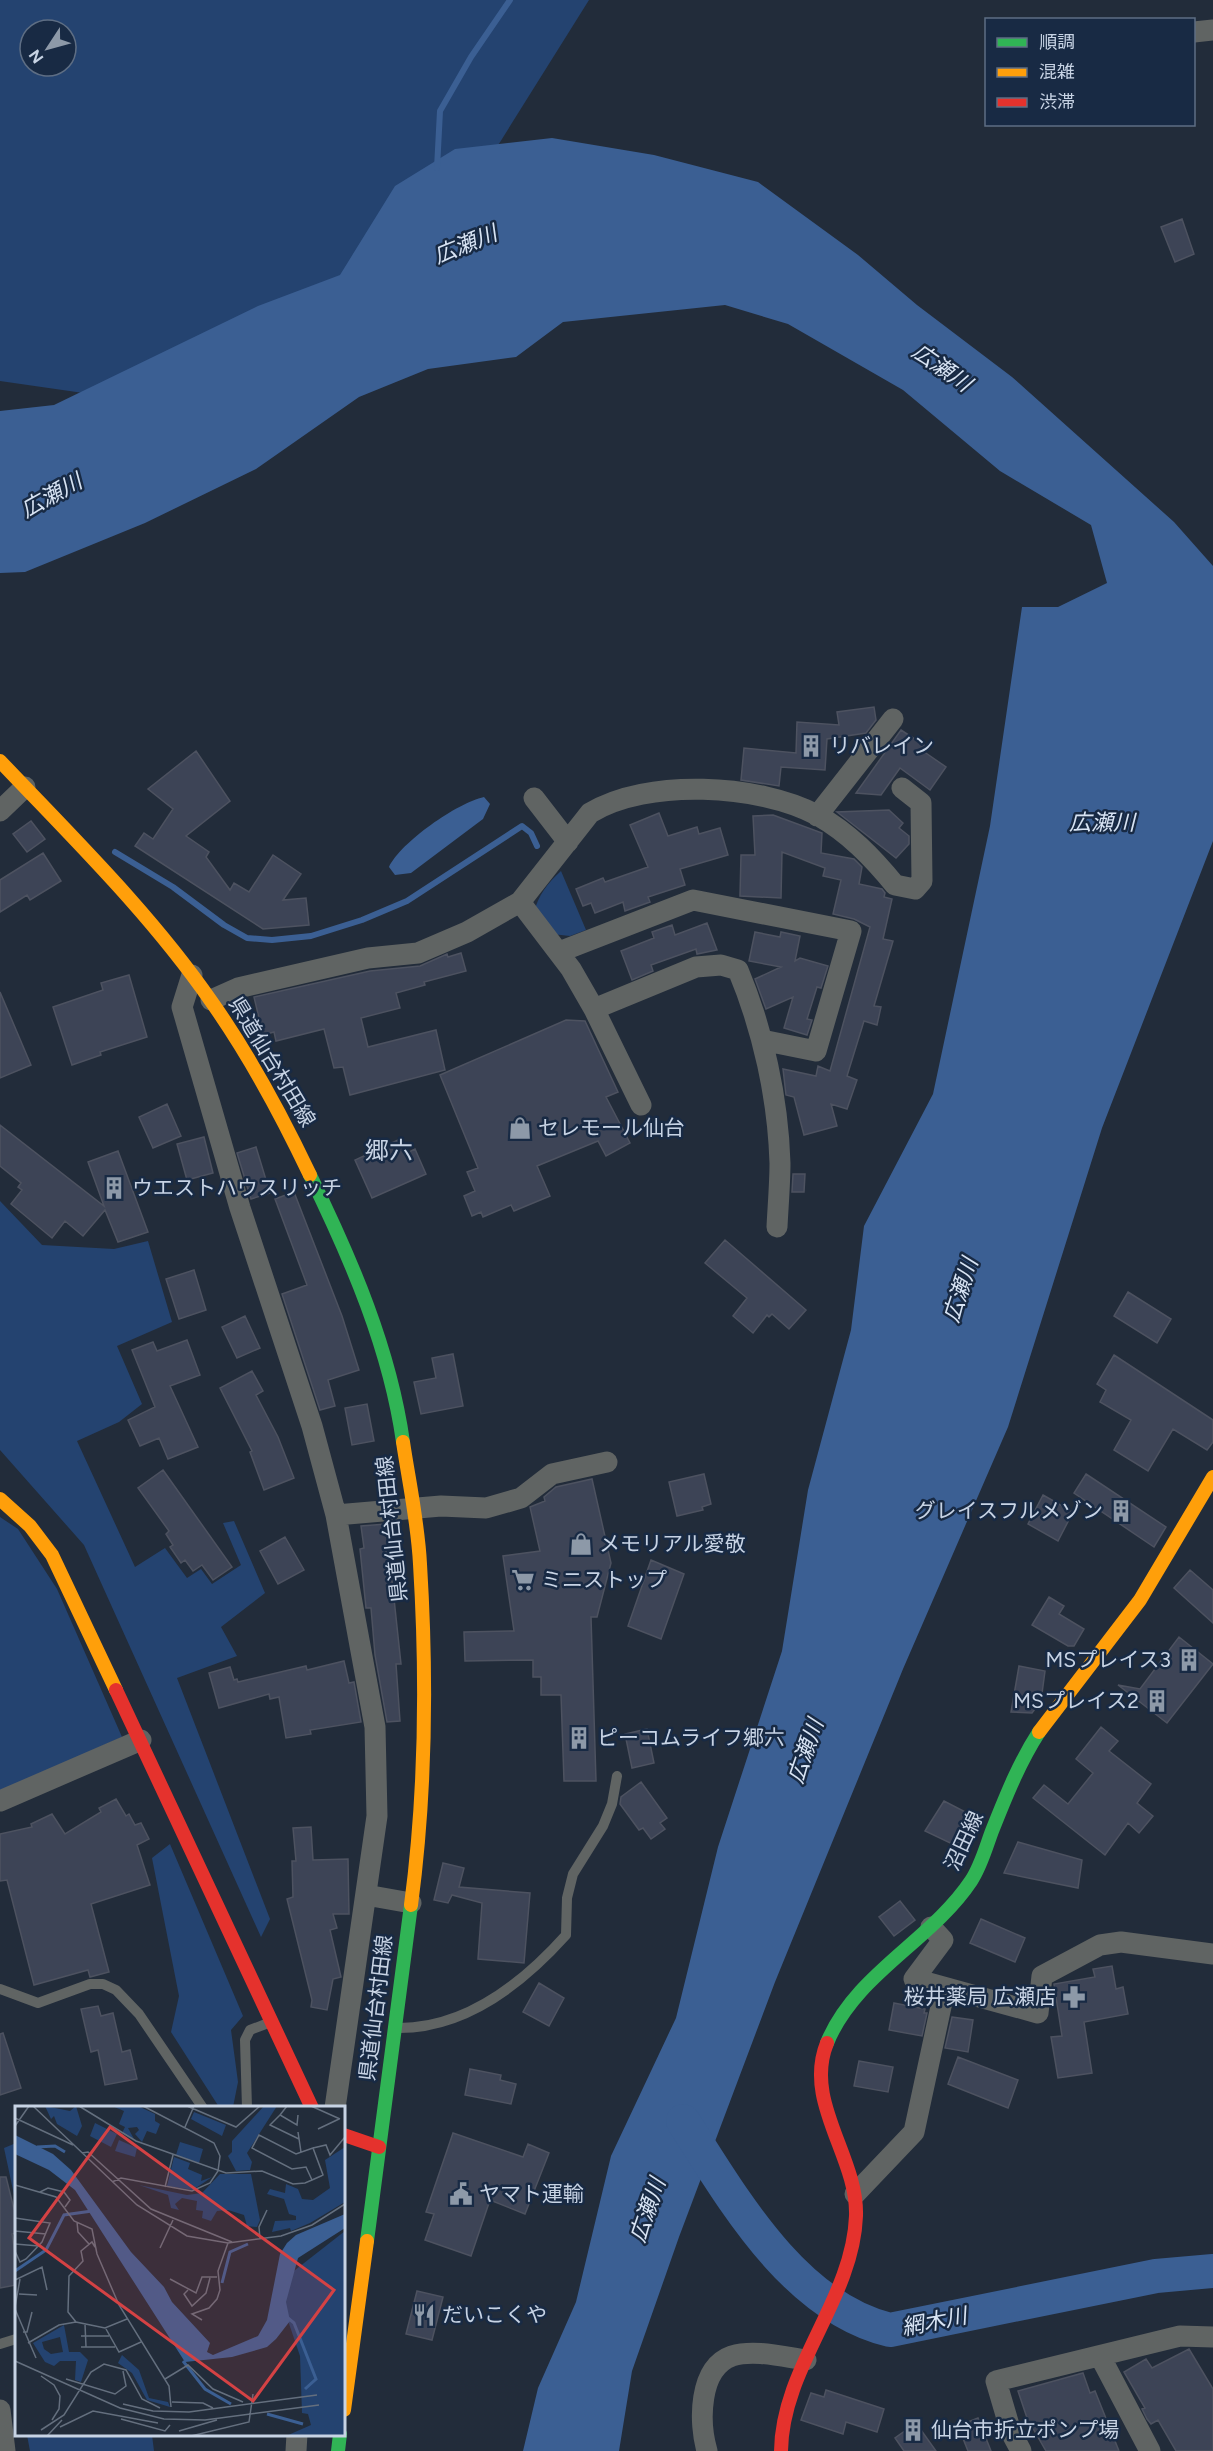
<svg xmlns="http://www.w3.org/2000/svg" width="1213" height="2451" font-family="Figtree,'Noto Sans JP',sans-serif">
<rect width="100%" height="100%" fill="#222c3a"/>
<!-- green -->
<path fill="#244370" fill-rule="evenodd" d="M0,0H589L465,198L365,303L118,398L0,381ZM30,30H66V66H30Z
M561,871L586,930L570,936L552,934L534,913C538,895 548,883 561,871Z
M0,1201L42,1245L114,1249L148,1241L172,1322L117,1346L142,1404L119,1422L77,1441L135,1567L165,1548L187,1578L201,1569L212,1584L241,1565L223,1523L234,1521L265,1593L221,1627L237,1656L177,1678L270,1919L261,1937L84,1545L0,1450Z
M0,1517L18,1529L57,1589L122,1737L0,1792Z
M170,1844L243,2016L231,2030L238,2082L233,2107H219L171,2032L179,1996L152,1858Z
M16,2143V2204L4,2148Z
M27,2435H152L154,2451H30Z"/>
<!-- water -->
<path fill="#3b5f93" d="M552,138L654,155L758,182L858,255L917,305L1012,377L1174,522L1213,566V841L1102,1128L1008,1427L903,1669L775,1982L679,2237L632,2371L619,2451H523L538,2388L576,2302L611,2156L676,2018L718,1847L782,1651L808,1490L851,1330L864,1226L933,1094L990,826L1022,607H1058L1107,583L1091,525L1000,471L903,390L788,324L725,305L563,322L516,357L428,369L359,397L256,469L145,523L25,572L0,573V411L54,405L258,306L340,275L395,186L455,149Z
M484,797L490,804L483,819L411,873L395,875L389,867C401,842 457,803 484,797Z"/>
<g fill="none" stroke-linecap="round" stroke-linejoin="round">
<!-- stream -->
<path stroke="#3b5f93" stroke-width="6" d="M437,168L440,111L471,57L510,0
M115,852L173,887L224,925L247,938L272,940L311,936L362,920L407,901L522,826L531,833L537,846"/>
<!-- river -->
<path stroke="#3b5f93" stroke-width="34" d="M683,2121C733,2199 794,2307 890,2330L1156,2276L1213,2271"/>
</g>
<!-- building -->
<path fill="#3d4456" stroke="#4d5260" stroke-width="1.5" d="M1182,219L1194,254L1175,262L1161,227Z
M874,707L876,720L866,733L827,739L825,770L781,767L779,786L741,780L744,748L796,753L797,722L839,725L837,712Z
M901,730L927,747L923,751L946,767L930,790L900,768L881,795L856,793Z
M196,751L230,801L186,836L209,852L206,857L230,890L234,883L249,892L273,855L301,874L283,900L306,898L309,925L263,929L135,846L144,833L153,839L173,809L148,789Z
M889,810L903,823L899,828L909,836V844L896,858L837,812Z
M659,813L668,836L697,827L699,834L720,828L728,855L680,869L685,885L648,897L650,902L625,911L623,902L595,913L591,903L583,906L576,889L603,878L605,882L648,867L630,825Z
M773,815L822,833L821,853L854,859L862,867L859,884L882,889L885,893L884,897L892,899L883,939L893,941L874,1006L881,1007L877,1025L864,1021L847,1076L857,1080L847,1109L831,1104L837,1126L804,1135L794,1097L786,1095L783,1069L816,1076L818,1066L830,1071L870,927L854,919L833,914L841,880L823,876L825,868L782,852L781,898L740,896L741,855H755L753,816Z
M31,821L45,839L27,852L13,834Z
M43,853L61,881L30,900L27,895L0,912V880Z
M707,923L717,950L697,954L696,949L651,965L653,971L632,980L621,951L654,938L652,932L672,925L675,935Z
M755,932L780,937L781,932L800,936L795,961L800,958L828,966L821,988L817,987L807,1019L812,1020L807,1035L784,1028L793,997L766,1009L755,979L781,967L749,961Z
M461,953L466,971L424,982L425,985L396,993L400,1008L361,1018L368,1047L436,1030L445,1070L350,1095L343,1067L334,1068L324,1029L276,1041L274,1032L263,1035L254,997L370,971L420,966L447,954L448,957Z
M129,975L147,1037L100,1052L101,1055L72,1065L53,1007L103,990L101,983Z
M0,992L31,1065L0,1078Z
M566,1020L585,1021L618,1092L606,1097L630,1143L606,1156L598,1141L537,1166L550,1196L514,1211L511,1205L483,1217L481,1212L472,1216L464,1196L475,1191L467,1172L478,1168L440,1075Z
M167,1104L181,1136L153,1148L139,1117Z
M0,1125L104,1206L88,1162L118,1151L148,1232L118,1242L105,1210L83,1236L65,1221L52,1238L11,1204L22,1190L18,1187L21,1183L0,1166Z
M204,1137L213,1173L187,1180L177,1144Z
M398,1140L405,1154L415,1149L426,1174L372,1198L355,1160Z
M256,1147L270,1193L251,1199L237,1153Z
M793,1174H805L804,1192H792Z
M294,1192L342,1316L359,1370L328,1380L335,1406L320,1410L282,1294L307,1285L275,1199Z
M725,1240L806,1310L789,1329L772,1314L769,1317L767,1315L753,1333L733,1316L747,1298L705,1263Z
M194,1270L206,1310L179,1319L166,1279Z
M1128,1292L1171,1319L1157,1343L1114,1316Z
M245,1316L260,1348L237,1358L222,1327Z
M187,1340L200,1375L170,1386L198,1447L168,1459L159,1438L140,1446L128,1420L155,1407L132,1350L153,1342L157,1351Z
M453,1354L463,1406L421,1414L414,1382L436,1378L432,1358Z
M1114,1355L1213,1420V1442L1207,1450L1173,1429L1148,1471L1114,1450L1131,1420L1100,1402L1106,1390L1097,1384Z
M252,1371L263,1391L256,1395L278,1437L294,1478L264,1490L250,1452L252,1451L220,1388Z
M367,1404L374,1441L352,1445L345,1408Z
M163,1470L232,1567L213,1580L202,1565L193,1571L185,1560L181,1563L170,1547L173,1545L166,1534L169,1531L138,1488Z
M704,1474L711,1504L702,1507L703,1510L677,1516L669,1482Z
M1086,1474L1166,1527L1154,1547L1074,1493Z
M592,1479L611,1563L597,1617H591L596,1781H564L561,1695H541V1677H533V1660L465,1661L464,1632L514,1631L503,1556L540,1551L530,1507L545,1501L544,1497L556,1487Z
M1043,1495L1073,1512L1058,1541L1028,1524Z
M386,1524L401,1664H396L400,1721L387,1722L375,1655L371,1608H366L360,1549L364,1548L361,1526Z
M285,1537L304,1570L278,1584L260,1551Z
M651,1560L684,1574L661,1639L628,1626Z
M1190,1570L1213,1590V1623L1174,1588Z
M1049,1597L1064,1606L1059,1614L1084,1629L1074,1646H1068L1032,1625Z
M1179,1637L1213,1664L1167,1723L1118,1685L1140,1689Z
M344,1661L349,1683L354,1682L361,1722L310,1730L311,1734L286,1738L279,1697L270,1699L269,1694L219,1708L209,1673L230,1667L234,1680L237,1679L238,1682L306,1666L307,1670Z
M1019,1666L1045,1671L1041,1701L1032,1713L1011,1712Z
M1101,1727L1118,1741L1109,1751L1151,1784L1137,1803L1153,1816L1139,1833L1128,1823L1105,1855L1033,1798L1044,1785L1068,1804L1093,1773L1076,1759Z
M647,1729L654,1763L632,1768L625,1734Z
M641,1782L667,1818L660,1823L665,1829L651,1839L643,1828L639,1830L620,1804L621,1797Z
M116,1799L126,1816L129,1814L135,1825L141,1823L149,1839L137,1845L150,1885L91,1904L109,1972L90,1977L88,1970L34,1985L7,1880L0,1881V1834L32,1827L31,1824L52,1814L65,1834L101,1812L99,1808Z
M944,1801L979,1819L967,1851L925,1831Z
M311,1827L313,1860L348,1859L349,1914H333L337,1928L330,1930L341,1977L333,1979L327,2010L311,2007L312,2000L287,1899L293,1897L292,1861H296L293,1828Z
M1018,1842L1082,1860L1078,1888L1004,1873Z
M443,1863L464,1868L459,1887L530,1893L524,1963L478,1959L482,1903L452,1895L448,1903L434,1900Z
M900,1901L915,1920L894,1936L879,1917Z
M981,1919L1025,1938L1015,1962L970,1943Z
M1112,1966L1116,1989L1123,1987L1128,2014L1084,2022L1092,2073L1058,2078L1051,2037L1062,2036L1054,1984L1095,1977L1093,1969Z
M539,1983L564,1998L549,2026L523,2012Z
M894,2003L925,2009L924,2013H927L922,2036L889,2030Z
M98,2006L101,2016L113,2013L122,2052L130,2050L137,2079L105,2085L98,2050L91,2052L81,2009Z
M952,2017L973,2020L968,2052L945,2048Z
M3,2033L21,2088L0,2095V2034Z
M958,2057L1018,2080L1008,2108L948,2084Z
M859,2061L893,2067L888,2092L854,2086Z
M470,2069L501,2075L500,2080L516,2084L511,2104L465,2095Z
M453,2133L523,2157L528,2144L549,2153L525,2214L490,2200L471,2256L425,2240L434,2214L426,2212Z
M0,2177H6L14,2209H16V2233L12,2234L16,2261V2285L0,2288Z
M417,2291L443,2297L432,2340L406,2334Z
M1189,2349L1213,2389V2451H1176L1158,2420L1151,2424L1147,2419L1142,2409L1145,2408L1124,2372L1146,2359L1152,2368Z
M1083,2373L1090,2393L1095,2391L1119,2451H1046L1027,2418L1018,2391Z
M826,2390L884,2409L877,2432L846,2422L843,2434L801,2420L811,2393L824,2397Z
M978,2418L991,2451H968L958,2426Z
M916,2423L936,2451H904L895,2438Z"/>
<g fill="none" stroke-linecap="round" stroke-linejoin="round">
<!-- lane -->
<path stroke="#606463" stroke-width="10" d="M0,1989L38,2003L90,1984H103L116,1990L139,2014L203,2108
M399,2028C466,2028 523,1983 566,1935L567,1898L573,1874L603,1826L612,1804L617,1776
M247,2108L245,2040L250,2030L271,2022
M0,2344L16,2339"/>
<!-- street -->
<path stroke="#606463" stroke-width="21" d="M1194,32L1213,30
M534,798L568,842
M0,811L25,787
M817,816L893,719
M520,902L571,969L594,1009L696,967L721,965L738,970C763,1030 778,1098 780,1163C780,1184 778,1206 777,1227
M559,952L693,900L851,931L816,1051L762,1040
M192,975L182,1007L240,1208L312,1426L336,1515L375,1727L377,1816L335,2108
M211,1000L238,988L368,958L418,953L467,932L520,902L590,813C647,778 759,784 817,815C849,833 872,857 895,885L915,889L922,881L921,803L902,788
M594,1009L641,1105
M336,1515L441,1506L486,1508L521,1498L552,1474L607,1462
M0,1801L141,1740
M366,1895L411,1903
M931,1927L943,1940L914,1979L1038,2013L1042,1976L1100,1945L1121,1942L1213,1954
M855,2194L914,2132L945,1988
M1100,2356L1150,2451
M0,2410L5,2451
M296,2451L297,2434
M707,2451C699,2423 698,2368 732,2356C754,2349 784,2357 806,2360
M1021,2451L1011,2432L996,2381L1180,2336L1213,2337"/>
<!-- fast -->
<path stroke="#30b455" stroke-width="14" d="M310,1175C351,1259 390,1349 403,1442
M827,2043C855,1974 931,1941 971,1881C981,1866 986,1847 992,1831C1006,1796 1019,1763 1039,1732
M367,2241L411,1905
M338,2451L340,2434"/>
<!-- slow -->
<path stroke="#ff9f0a" stroke-width="14" d="M0,761C73,838 150,913 211,1001C250,1056 281,1114 310,1175
M403,1442C409,1482 418,1523 420,1564C427,1678 426,1792 411,1905
M0,1499L30,1526L52,1555L116,1690
M1039,1732L1140,1600L1213,1477
M344,2410L367,2241"/>
<!-- jam -->
<path stroke="#e5322d" stroke-width="14" d="M116,1690L312,2108
M344,2135L379,2147
M781,2451C782,2367 853,2299 856,2216C858,2157 803,2102 827,2043"/>
</g>
<!-- icons -->
<defs>
<g id="building-bare" transform="scale(1.8)"><path d="M-4-6H4V6H1V3H-1V6H-4ZM-2.5-4.3h1.7v1.8h-1.7ZM.8-4.3h1.7v1.8H.8ZM-2.5-1h1.7V.8h-1.7ZM.8-1h1.7V.8H.8Z" fill="#8d99a8" stroke="#182a44" stroke-width="2.5" paint-order="stroke"/></g>
<g id="shop-bare" transform="scale(1.8)"><path d="M-5-2.5h2.3a2.7 3.5 0 0 1 5.4 0H5L5.5 6h-11ZM-1.5-2.5h3a1.5 2.3 0 0 0-3 0Z" fill="#8d99a8" stroke="#182a44" stroke-width="2.5" paint-order="stroke"/></g>
<g id="supermarket-bare" transform="scale(1.8)"><path d="M-6-5.5h2.5l.6 2H6L4.5 2H-2.5L-4.4-4H-6ZM-1.5 3.2a1.3 1.3 0 1 0 .1 0ZM3 3.2a1.3 1.3 0 1 0 .1 0Z" fill="#8d99a8" stroke="#182a44" stroke-width="2.5" paint-order="stroke"/></g>
<g id="pharmacy-bare" transform="scale(1.8)"><path d="M-2-6h4v4h4v4h-4v4h-4v-4h-4v-4h4Z" fill="#8d99a8" stroke="#182a44" stroke-width="2.5" paint-order="stroke"/></g>
<g id="civic-bare" transform="scale(1.8)"><path d="M-.6-6.5H3V-4.5H.6V-3L4-1V1h2V6H-6V1h2V-1L-.6-3ZM-1.2 2.5V6h2.4V2.5Z" fill="#8d99a8" stroke="#182a44" stroke-width="2.5" paint-order="stroke"/></g>
<g id="restaurant-bare" transform="scale(1.8)"><path d="M-5-6h1v4h1v-4h1v4h1v-4h1v5L-1.5 .5V6h-2V.5L-5-1ZM5-6V6H3V1.5H1.5Q1.5-4 5-6Z" fill="#8d99a8" stroke="#182a44" stroke-width="2.5" paint-order="stroke"/></g>
</defs>
<g fill-rule="evenodd">
<use href="#building-bare" x="811" y="746"/>
<use href="#shop-bare" x="520" y="1128"/>
<use href="#building-bare" x="114" y="1188"/>
<use href="#building-bare" x="1121" y="1511"/>
<use href="#shop-bare" x="581" y="1544"/>
<use href="#supermarket-bare" x="523" y="1580"/>
<use href="#building-bare" x="1189" y="1660"/>
<use href="#building-bare" x="1157" y="1701"/>
<use href="#building-bare" x="579" y="1738"/>
<use href="#pharmacy-bare" x="1074" y="1997"/>
<use href="#civic-bare" x="461" y="2194"/>
<use href="#restaurant-bare" x="424" y="2315"/>
<use href="#building-bare" x="913" y="2430"/>
</g>
<g text-anchor="middle" stroke-width="5" stroke-linejoin="round" paint-order="stroke">
<!-- poi labels -->
<g font-size="21" fill="#c7d3e4" stroke="#182a44" text-anchor="start">
<text x="829" y="753">リバレイン</text>
<text x="538" y="1135">セレモール仙台</text>
<text x="132" y="1195">ウエストハウスリッチ</text>
<text x="1103" y="1518" text-anchor="end">グレイスフルメゾン</text>
<text x="599" y="1551">メモリアル愛敬</text>
<text x="541" y="1587">ミニストップ</text>
<text x="1171" y="1667" text-anchor="end">MSプレイス3</text>
<text x="1139" y="1708" text-anchor="end">MSプレイス2</text>
<text x="597" y="1745">ピーコムライフ郷六</text>
<text x="1056" y="2004" text-anchor="end">桜井薬局 広瀬店</text>
<text x="479" y="2201">ヤマト運輸</text>
<text x="442" y="2322">だいこくや</text>
<text x="931" y="2437">仙台市折立ポンプ場</text>
</g>
<!-- street labels -->
<g font-size="21" fill="#c7d3e4" stroke="#182a44">
<text transform="translate(272 1062) rotate(59)" y="7">県道仙台村田線</text>
<text transform="translate(392 1529) rotate(-96)" y="7">県道仙台村田線</text>
<text transform="translate(964 1841) rotate(-65)" y="7">沼田線</text>
<text transform="translate(376 2008) rotate(-83)" y="7">県道仙台村田線</text>
</g>
<!-- water labels -->
<g font-size="22" font-style="italic" fill="#d8e4f4" stroke="#182a44">
<text transform="translate(465 244) rotate(-22)" y="8">広瀬川</text>
<text transform="translate(942 367) rotate(35)" y="8">広瀬川</text>
<text transform="translate(51 495) rotate(-29)" y="8">広瀬川</text>
<text x="1102" y="830">広瀬川</text>
<text transform="translate(960 1290) rotate(-72)" y="8">広瀬川</text>
<text transform="translate(805 1751) rotate(-71)" y="8">広瀬川</text>
<text transform="translate(647 2210) rotate(-71)" y="8">広瀬川</text>
<text transform="translate(934 2321) rotate(-11)" y="8">網木川</text>
</g>
<!-- quarter labels -->
<g font-size="24" fill="#c7d3e4" stroke="#182a44">
<text x="389" y="1159">郷六</text>
</g>
</g>
<!-- overview -->
<g transform="translate(15 2106)">
<rect width="330" height="330" fill="#222c3a"/>
<path d="M30,0L55,5L61,0L67,20L62,30L42,18L39,10L36,13ZM97,0H123L140,8V15L145,18L141,28L132,25L127,36L120,28L124,24L122,21L113,22L119,33L107,27L110,21L104,18L109,5ZM249,0H262L232,47L237,56L235,64L221,65L213,50L217,46V35ZM179,6L211,19L207,30L176,13ZM80,17L102,28L96,41L75,30ZM104,34L122,42L120,51L100,45ZM165,36L188,43L184,57L161,49ZM330,41V96L295,117L276,125L275,122L257,126L260,115L281,114V110L274,108L269,93L252,88L255,83L270,87L271,78L283,83L287,93L298,94L315,82L310,54ZM159,51L175,57L173,63L187,69L186,75L197,71L178,84L152,80ZM205,68H236L245,114L242,121L232,120L229,109L213,104L202,105L196,115L187,112L188,105L181,104L182,95L167,92L160,98L164,104L156,102L153,89L124,79L172,89L187,87ZM330,125V330H271L296,319L293,308L287,307L285,250L267,197L275,168ZM49,219L54,246H65L73,254L66,276L60,274L61,255H45L39,260L30,256L18,237ZM45,231L48,246L36,248L29,243L27,236ZM107,249L124,264L134,292L153,296L155,301L132,294L117,267L103,257Z" fill="#244370" fill-rule="evenodd"/>
<path d="M0,29L38,48L56,64L116,146L149,181L157,196L195,237L192,246L198,249L243,230L252,214L265,148L272,137L281,129L330,108V122L283,152L271,196L275,215L261,233L252,241L217,251L170,256L60,84L34,64L0,48Z" fill="#3b5f93"/>
<path fill="none" stroke="#3b5f93" stroke-width="3" d="M22,41L40,40L50,46M0,165L31,144L49,109L77,105M207,177L215,146L233,138M273,212L279,217L301,273L290,283M168,255L190,283L216,298M252,308L288,318"/>
<path fill="none" stroke="#646f7e" stroke-width="1.5" d="M18,0L122,99L172,130L213,137L266,130L297,119L330,98M64,0L121,35L211,67L247,65L278,78L290,77L297,74L306,70L308,69L298,42L281,48L244,29L237,42L277,63L291,61L297,74M172,0L221,21L245,0M272,0L265,9L282,19L283,9M296,0L325,13M265,9L255,19L284,33M0,12L58,39M0,20L14,0M170,21L179,0M303,23L324,13M283,26L286,46M298,42L311,39L315,49L330,31M67,47L73,46L136,103L217,136M97,76L106,72L177,85L195,77L203,65L205,50L199,37L128,0M0,79L41,91L59,115L77,123L82,148L104,199L154,280L156,301M150,81L158,49M25,86L33,82L49,86L55,94L50,101M0,112L35,117L27,136L11,153L5,156L0,145M62,116L63,126L74,138M0,125L31,128M245,133L244,121L252,104M0,138L24,140M80,141L77,136L66,145L68,155L54,170L53,206L61,216L90,222L112,213M145,142L158,114M155,173L181,187L187,171H202M0,174L27,161L32,184M173,184L169,188L177,200L191,187L195,172M4,188L22,189M0,201L5,173M0,203L21,252M187,214L177,208L194,202L202,193L205,184L203,165L213,137M70,218L71,241M91,223L104,246L126,236M8,226H12L17,206M66,230H94M13,237L44,219L61,216M66,241H100M0,255L105,302L149,313L190,314L304,299M26,270L39,279L45,290L44,303L37,314M51,273L100,288L111,280L108,265M150,273L173,259L198,283L228,296M157,296L188,297L198,302M108,298L138,305L174,306L302,289M106,313L150,325L155,319M45,321L78,305L143,317M26,324L49,309L76,266L89,258L111,264L127,293L145,302M164,325L202,314M32,330L47,314M176,330L234,316L238,288"/>
<path fill="#d44244" fill-opacity="0.15" stroke="#d44244" stroke-width="3" d="M95,21L319,184L238,295L14,132Z"/>
<rect width="330" height="330" fill="none" stroke="#c7d3e4" stroke-width="3"/>
</g>
<!-- legend -->
<rect x="985" y="18" width="210" height="108" fill="#182a44" stroke="#5e6e84" stroke-width="1.5"/>
<rect x="997" y="38" width="30" height="9" fill="#30b455" stroke="#5e6e84" stroke-width="1.5"/>
<text x="1039" y="48" font-size="18" fill="#c7d3e4">順調</text>
<rect x="997" y="68" width="30" height="9" fill="#ff9f0a" stroke="#5e6e84" stroke-width="1.5"/>
<text x="1039" y="78" font-size="18" fill="#c7d3e4">混雑</text>
<rect x="997" y="98" width="30" height="9" fill="#e5322d" stroke="#5e6e84" stroke-width="1.5"/>
<text x="1039" y="108" font-size="18" fill="#c7d3e4">渋滞</text>
<!-- north arrow -->
<g transform="translate(48 48) rotate(234)"><circle r="28" fill="#182a44" stroke="#5e6e84" stroke-width="1.5"/>
<path d="M0-4.5L10 22L0 15L-10 22Z" fill="#8d99a8"/>
<text y="-9" font-size="16" font-weight="bold" text-anchor="middle" fill="#c7d3e4">N</text>
</g>
</svg>
